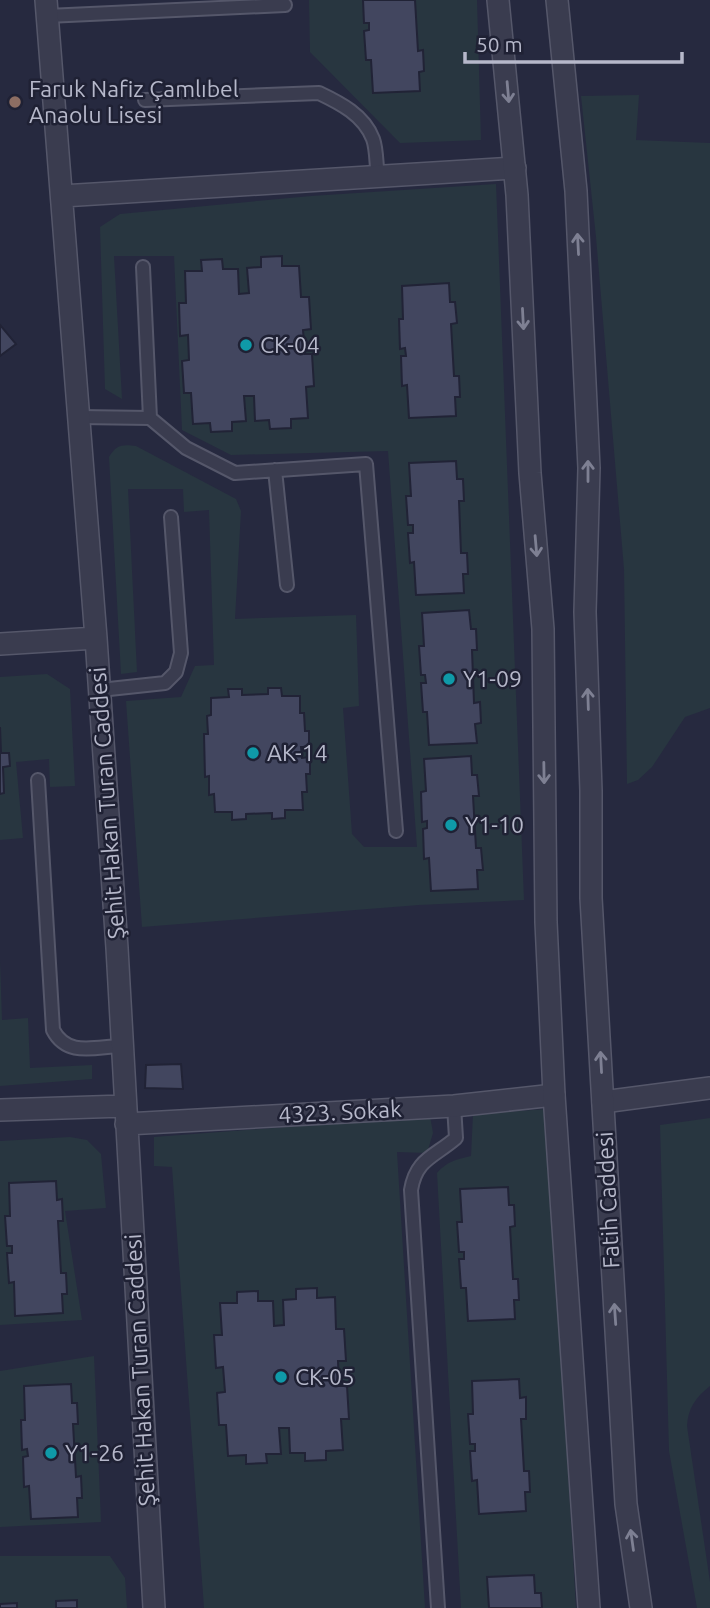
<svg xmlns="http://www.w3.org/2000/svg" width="710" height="1608" font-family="Ubuntu,sans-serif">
<rect width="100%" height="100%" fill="#26293f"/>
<!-- green -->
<path fill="#283640" d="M309,0H477L481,140L400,143L310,52Z
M639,95L636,140L710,143V708L685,717L652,767L638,780L627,784L624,569L596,237L581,96Z
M496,184L524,900L419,905L142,927L126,701L181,697L195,666L214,665L209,510L184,512L183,489H128L137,672L121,674L109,457C116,445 122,444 136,446L236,499L241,511L235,619L356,615L359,706L343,708L352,834L364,847H417L388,451L231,455L182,430L174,256H114L122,399L105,389L100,227L120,214L311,196Z
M47,674L70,689L75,786L50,787L49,759L16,762L23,838L0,840V677Z
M0,960L2,1020L28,1018L30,1068L92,1065V1079L0,1086Z
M547,1109L576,1608H461L437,1173C446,1162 457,1159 471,1156L473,1114Z
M430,1116L433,1133L427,1153L397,1152L425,1608H204L172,1167L154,1166V1137Z
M710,1118V1386C696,1397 688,1408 687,1426L710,1582V1608H697L669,1451L660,1125Z
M70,1137L87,1140L101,1154L106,1208L65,1211L82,1320L0,1325V1141Z
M94,1356L101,1522L0,1527V1371Z
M0,1556H110L125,1578L127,1608H0Z"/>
<!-- building -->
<path fill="#42465f" stroke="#212336" stroke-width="2" d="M363,0H415L418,51L423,50L424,71L419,72L420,91L373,93L371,60H366L364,31L369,30V23H364Z
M282,256V266H299L301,297H309L311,329L303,330L305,354H312L314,386L306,387L308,418L291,419V428L270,429L269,420L255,421L254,396H244L246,421L232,422V431L211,432L210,423L193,424L191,393H184L182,361L189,360L188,335L180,336L179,303H186L185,271H202L201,260L222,259L223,269H238L239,294L249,293L247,268L261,267V257Z
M449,283L450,302H455L457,323L451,324L454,376H459L460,397H455L456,416L409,418L407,385L402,386L401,356H406L405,348L400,349L399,319H403L402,286Z
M0,325L16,344L0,356Z
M456,461L457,479H463L464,501H459L461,553H467L468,574H463L464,593L416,595L414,562L410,563L408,533H413V525H408L406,496H411L409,463Z
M469,610L471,629H476L477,650H472L474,703L480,702L481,723L475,724L477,743L429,745L427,712H423L421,683H426L425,675H421L419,646H424L422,613Z
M268,688H281L282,696H300V713H304L305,731H309V747H301L302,758L310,757V774H306L307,792H302L303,810H285V818L272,819V813L246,814V819L232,820V812H215L214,794L209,795V776L205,777L204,734H208L207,716L211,715V698L229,697L228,689H242V695L268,694Z
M0,727L1,753H9L10,766L3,767L4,793L0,794Z
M471,756L472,775H477L479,796H473L476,848H481L483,870H477L478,889L431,891L429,858L424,859L423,829L427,828V821L422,822L421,792L426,791L424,759Z
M181,1064L183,1089L145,1088L146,1065Z
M56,1181L57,1200L62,1199L63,1221H58L61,1273H66L67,1294H62L63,1313L15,1316L14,1282L9,1283L7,1253H12V1246H7L5,1216H10L9,1183Z
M508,1187L509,1205H514L515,1226L510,1227L513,1279H518L519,1300H514L515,1319L468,1321L466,1288H461L459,1259H464V1252H459L457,1222H462L460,1189Z
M317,1288V1298L335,1297L336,1329H344L346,1361H338L339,1386H347L349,1419H341L343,1450L326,1451V1460L305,1461V1453H290L289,1428H279L281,1454H266L267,1463L246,1464V1455L228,1456L226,1425H219L217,1393L225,1392L223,1367L216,1368L214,1335H222L220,1303H237V1292L258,1291V1301H273L274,1326L284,1325L283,1300L296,1299V1289Z
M519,1379L520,1398L526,1397V1419H521L524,1471H529L530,1492H525L526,1511L479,1514L477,1480L472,1481L470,1451H475V1444H470L468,1414H473L472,1381Z
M71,1384L72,1403H77L78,1424H73L76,1477L81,1476L82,1498H77L78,1517L31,1519L29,1486L24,1487L23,1457L28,1456L27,1449L22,1450L21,1420H25L24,1386Z
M534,1575L535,1593H541L542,1608H489L487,1577Z
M77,1600V1608H56V1601Z
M17,1603V1608H0V1604Z"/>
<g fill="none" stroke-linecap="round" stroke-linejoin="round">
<!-- service casing -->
<g stroke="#55576a" stroke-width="16">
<path id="service" d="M47,16L285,5
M145,100L319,93C340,103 364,115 373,139C377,150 376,165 378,177
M143,267L150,418L186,448L235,473L366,464L396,831
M79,417L150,418
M275,470L287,585
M100,690L165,683L176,672L181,653L171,517
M38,780L53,1030C67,1057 94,1047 121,1046
M438,1608L411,1190C416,1159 434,1157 456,1138L454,1106"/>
</g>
<!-- minor casing -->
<g stroke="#55576a" stroke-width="24">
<path id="minor" d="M46,0L96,638L117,948L154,1608
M62,196L515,168
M0,644L96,638
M603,1102L710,1088
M0,1110L124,1106
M126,1124L454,1106L554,1095"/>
</g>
<!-- tertiary casing -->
<g stroke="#55576a" stroke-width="24">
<path id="tertiary" d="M498,0L517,195L530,473L543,629L546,922L554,1095L589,1608
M557,0L576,191L589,468L585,612L591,791V898L626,1504L641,1608"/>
</g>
<!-- service -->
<use href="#service" stroke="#3a3c4f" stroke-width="12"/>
<!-- minor -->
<use href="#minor" stroke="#3a3c4f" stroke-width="21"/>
<!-- tertiary -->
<use href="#tertiary" stroke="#3a3c4f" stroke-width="21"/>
</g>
<!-- one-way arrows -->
<defs><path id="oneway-shaft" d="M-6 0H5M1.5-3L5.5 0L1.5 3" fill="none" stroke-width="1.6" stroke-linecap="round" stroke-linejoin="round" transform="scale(1.75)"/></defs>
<g stroke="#7e8093">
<use href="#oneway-shaft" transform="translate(508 92) rotate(85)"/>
<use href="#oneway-shaft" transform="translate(578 244) rotate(-93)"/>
<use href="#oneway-shaft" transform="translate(523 319) rotate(87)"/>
<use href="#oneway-shaft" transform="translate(588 471) rotate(-90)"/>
<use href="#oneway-shaft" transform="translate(536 546) rotate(85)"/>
<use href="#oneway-shaft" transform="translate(588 699) rotate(-92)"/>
<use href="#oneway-shaft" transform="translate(544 773) rotate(89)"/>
<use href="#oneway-shaft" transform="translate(601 1062) rotate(-93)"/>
<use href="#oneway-shaft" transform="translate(615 1314) rotate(-94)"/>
<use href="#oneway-shaft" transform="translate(632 1540) rotate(-98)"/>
</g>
<!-- markers -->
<circle fill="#8d6e63" stroke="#1f2134" stroke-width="2.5" cx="15" cy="102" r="7"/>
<g fill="#0f9aa8" stroke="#1f2134" stroke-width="2.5">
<circle cx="246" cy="345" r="7"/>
<circle cx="449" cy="679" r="7"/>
<circle cx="253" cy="753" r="7"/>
<circle cx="451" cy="825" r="7"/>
<circle cx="281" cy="1377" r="7"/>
<circle cx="51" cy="1453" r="7"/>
</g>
<g text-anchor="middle" stroke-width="5" stroke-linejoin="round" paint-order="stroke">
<!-- poi labels -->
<g font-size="23" fill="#b6b8ca" stroke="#1f2134" text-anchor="start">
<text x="29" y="97">Faruk Nafiz Çamlıbel<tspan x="29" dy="26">Anaolu Lisesi</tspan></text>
<text x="260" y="353">CK-04</text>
<text x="463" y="687">Y1-09</text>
<text x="267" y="761">AK-14</text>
<text x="465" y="833">Y1-10</text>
<text x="295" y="1385">CK-05</text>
<text x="65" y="1461">Y1-26</text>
</g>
<!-- street labels -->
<g font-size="23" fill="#b6b8ca" stroke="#1f2134">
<text transform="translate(107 803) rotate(-94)" y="8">Şehit Hakan Turan Caddesi</text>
<text transform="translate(340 1112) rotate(-3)" y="8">4323. Sokak</text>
<text transform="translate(608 1200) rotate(-93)" y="8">Fatih Caddesi</text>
<text transform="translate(140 1370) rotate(-93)" y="8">Şehit Hakan Turan Caddesi</text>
</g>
</g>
<!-- scale -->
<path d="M465 52v10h217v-10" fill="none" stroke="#b6b8ca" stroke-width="3.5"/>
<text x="476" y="52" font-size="21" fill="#b6b8ca" stroke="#1f2134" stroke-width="5" paint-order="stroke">50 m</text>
</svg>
